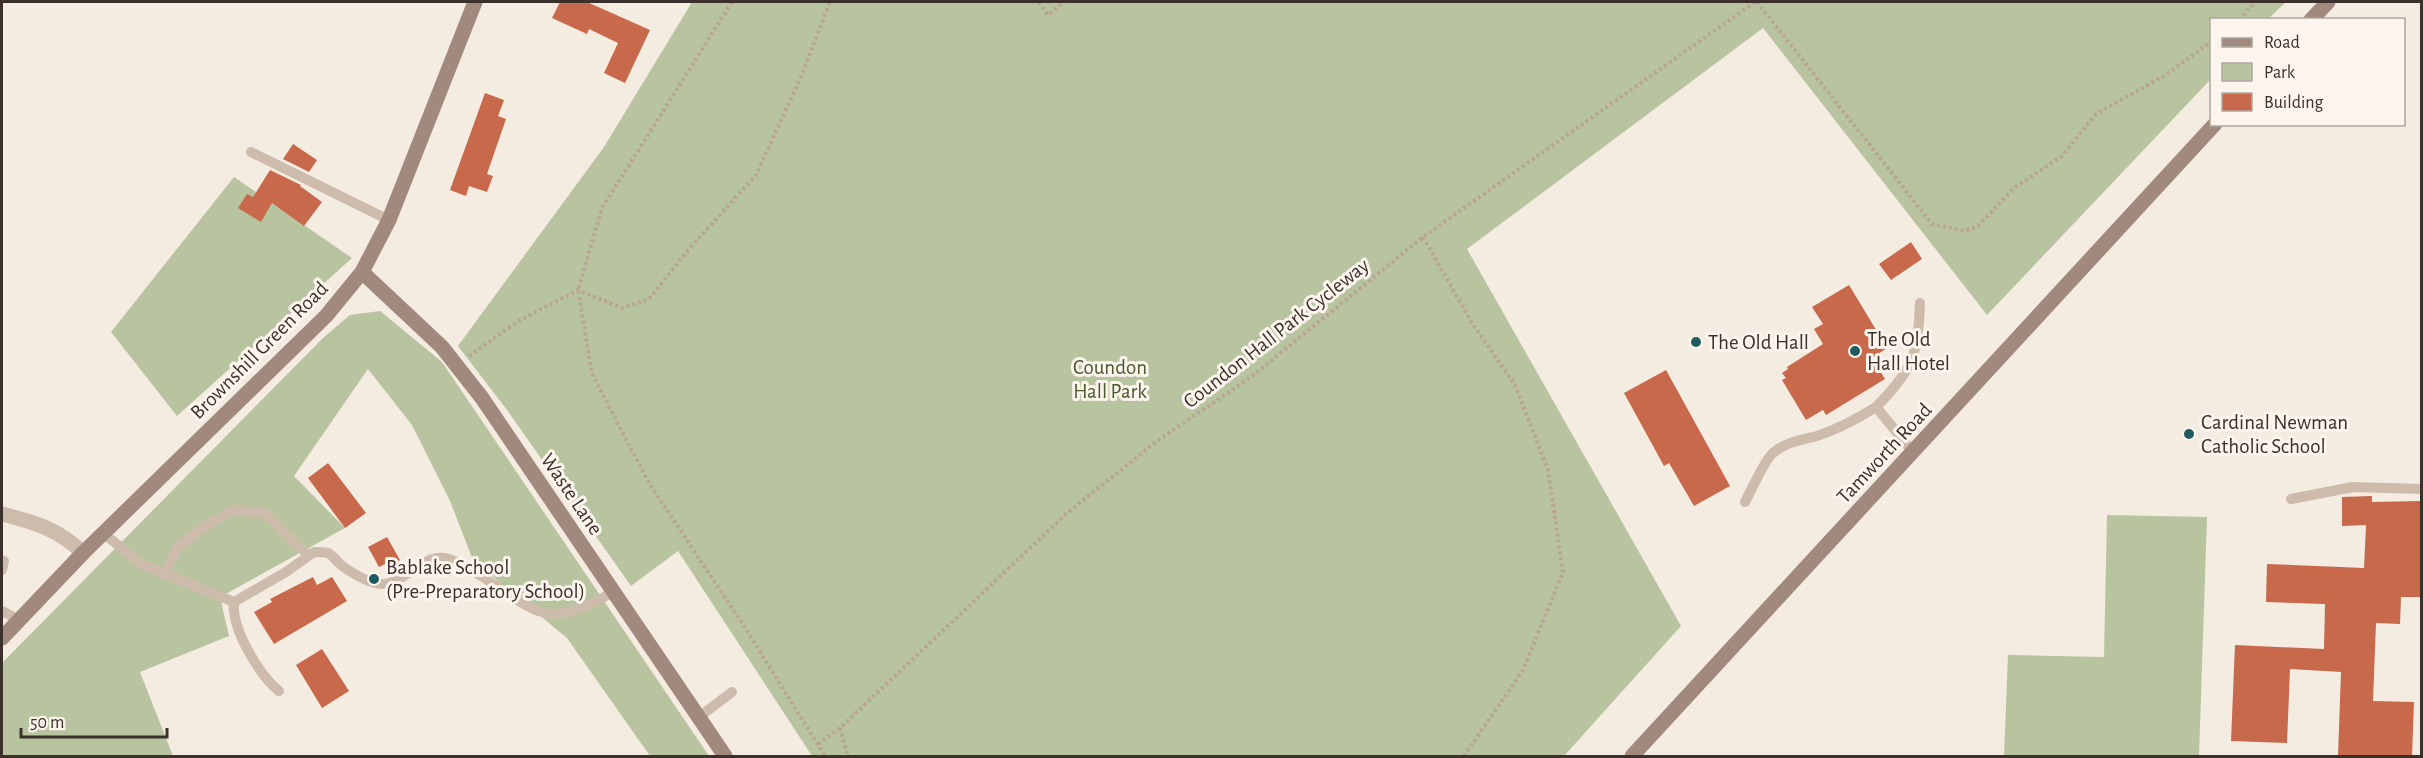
<svg xmlns="http://www.w3.org/2000/svg" width="2423" height="758" font-family="'Alegreya Sans',sans-serif">
<rect width="100%" height="100%" fill="#f4ebe1"/>
<!-- green -->
<path fill="#b8c4a0" d="M692,2H2286L2268,19L2212,20L2211,79L1987,315L1763,28L1467,249L1681,626L1564,756H812L678,551L631,586L507,410L458,346L604,147Z
M234,177L352,258L177,416L111,332Z
M380,311L442,362L709,756H650L567,638L473,560L450,501L412,425L368,369L294,476L345,528L220,597L229,636L140,672L173,756H2V663L323,338L350,315Z
M2107,515L2207,517L2199,756H2004L2008,655L2104,657Z"/>
<!-- building -->
<path fill="#c8694b" d="M560,2H587L650,30L625,83L604,73L618,43L589,29L587,34L552,18Z
M485,93L504,100L498,116L506,119L487,174L493,176L487,192L469,186L466,196L450,190Z
M293,144L317,160L309,172L283,159Z
M270,170L301,185L300,186L322,202L304,226L272,203L261,222L238,208L247,194L253,197Z
M1911,242L1922,259L1891,280L1879,264Z
M1849,285L1887,348L1872,358L1885,379L1826,415L1823,410L1806,420L1782,380L1786,378L1782,373L1788,369L1787,367L1823,344L1814,329L1823,324L1812,307Z
M1666,370L1730,486L1694,506L1669,463L1664,466L1624,393Z
M328,463L366,513L345,528L308,478Z
M2372,496V502L2421,501V597H2401L2400,624L2376,623L2373,701L2414,702L2412,756H2338L2341,672L2290,669L2287,743L2231,741L2235,645L2324,649L2325,604L2266,602L2267,564L2364,568L2366,525L2342,526V497Z
M387,537L400,560L389,568L385,564L379,567L368,547Z
M313,577L317,585L332,577L347,601L274,644L254,612L272,602L270,599Z
M322,649L349,691L322,708L296,665Z"/>
<g fill="none" stroke-linecap="round" stroke-linejoin="round">
<!-- path -->
<path stroke="#b9a596" stroke-width="4" stroke-dasharray="3 3" stroke-linecap="butt" d="M732,2L602,208L578,290L592,374L649,483L744,626L825,756
M1039,2L1048,15L1064,2
M1757,2L1932,224L1965,231L1978,226L2014,188L2062,156L2096,114L2164,76L2212,41
M2239,20L2255,2
M1423,237L1472,323L1515,385L1548,470L1563,572L1523,670L1464,756
M469,356L520,320L578,290L622,308L649,299L689,249L756,175L801,77L830,2
M840,728L848,756
M818,744L840,728L1066,514L1157,441L1251,377L1423,237L1755,2"/>
<!-- lane -->
<path stroke="#cdbbac" stroke-width="10" d="M251,152L389,220
M1876,407C1913,370 1918,354 1920,303
M2291,499L2353,487L2422,489
M1745,502C1751,491 1765,459 1773,453C1785,442 1802,440 1817,436C1838,429 1857,419 1876,407L1913,452
M103,533L143,565L234,602
M2,570L4,561
M165,575L176,549L202,528L233,510L265,513L308,555
M2,611L19,620
M279,691C259,675 231,628 234,602L286,572L314,552C318,552 324,552 328,553C333,555 337,562 341,565C352,573 369,584 383,584C404,584 422,554 445,558C457,560 468,568 478,574C539,612 543,632 613,592
M699,717L732,692"/>
<!-- street -->
<path stroke="#cdbbac" stroke-width="15" d="M2,514C35,523 57,528 83,553"/>
<!-- secondary -->
<path stroke="#a18a7d" stroke-width="15" d="M2311,20L2328,2
M362,272L442,347L482,398L725,756
M2,638L83,553L326,316L362,272L389,220L475,2
M1632,756L2215,124"/>
</g>
<!-- markers -->
<g fill="#1f5a5e" stroke="#fbf5ee" stroke-width="2">
<circle cx="1696" cy="342" r="6"/>
<circle cx="1855" cy="351" r="6"/>
<circle cx="2189" cy="434" r="6"/>
<circle cx="374" cy="579" r="6"/>
</g>
<g text-anchor="middle" stroke-width="6" stroke-linejoin="round" paint-order="stroke">
<!-- street labels -->
<g font-size="21" fill="#3b302b" stroke="#fbf5ee">
<text transform="translate(1276 333) rotate(-38)" y="7">Coundon Hall Park Cycleway</text>
<text transform="translate(259 350) rotate(-45)" y="7">Brownshill Green Road</text>
<text transform="translate(1884 453) rotate(-47)" y="7">Tamworth Road</text>
<text transform="translate(572 494) rotate(56)" y="7">Waste Lane</text>
</g>
<!-- poi labels -->
<g font-size="21" fill="#3b302b" stroke="#fbf5ee" text-anchor="start">
<text x="1867" y="346">The Old<tspan x="1867" dy="24">Hall Hotel</tspan></text>
<text x="1708" y="349">The Old Hall</text>
<text x="2201" y="429">Cardinal Newman<tspan x="2201" dy="24">Catholic School</tspan></text>
<text x="386" y="574">Bablake School<tspan x="386" dy="24">(Pre-Preparatory School)</tspan></text>
</g>
<!-- park labels -->
<g font-size="21" fill="#4a5a2e" stroke="#fbf5ee">
<text x="1110" y="374">Coundon<tspan x="1110" dy="24">Hall Park</tspan></text>
</g>
</g>
<!-- border -->
<rect width="2423" height="758" fill="none" stroke="#3b302b" stroke-width="6"/>
<!-- legend -->
<rect x="2210" y="18" width="195" height="108" fill="#fbf5ee" stroke="#aea6a0" stroke-width="1.5"/>
<rect x="2222" y="38" width="30" height="9" fill="#a18a7d" stroke="#aea6a0" stroke-width="1.5"/>
<text x="2264" y="48" font-size="18" fill="#3b302b">Road</text>
<rect x="2222" y="63" width="30" height="18" fill="#b8c4a0" stroke="#aea6a0" stroke-width="1.5"/>
<text x="2264" y="78" font-size="18" fill="#3b302b">Park</text>
<rect x="2222" y="93" width="30" height="18" fill="#c8694b" stroke="#aea6a0" stroke-width="1.5"/>
<text x="2264" y="108" font-size="18" fill="#3b302b">Building</text>
<!-- scale -->
<path d="M21 728v9h146v-9" fill="none" stroke="#3b302b" stroke-width="3"/>
<text x="30" y="728" font-size="18" fill="#3b302b" stroke="#fbf5ee" stroke-width="4.5" paint-order="stroke">50 m</text>
</svg>
